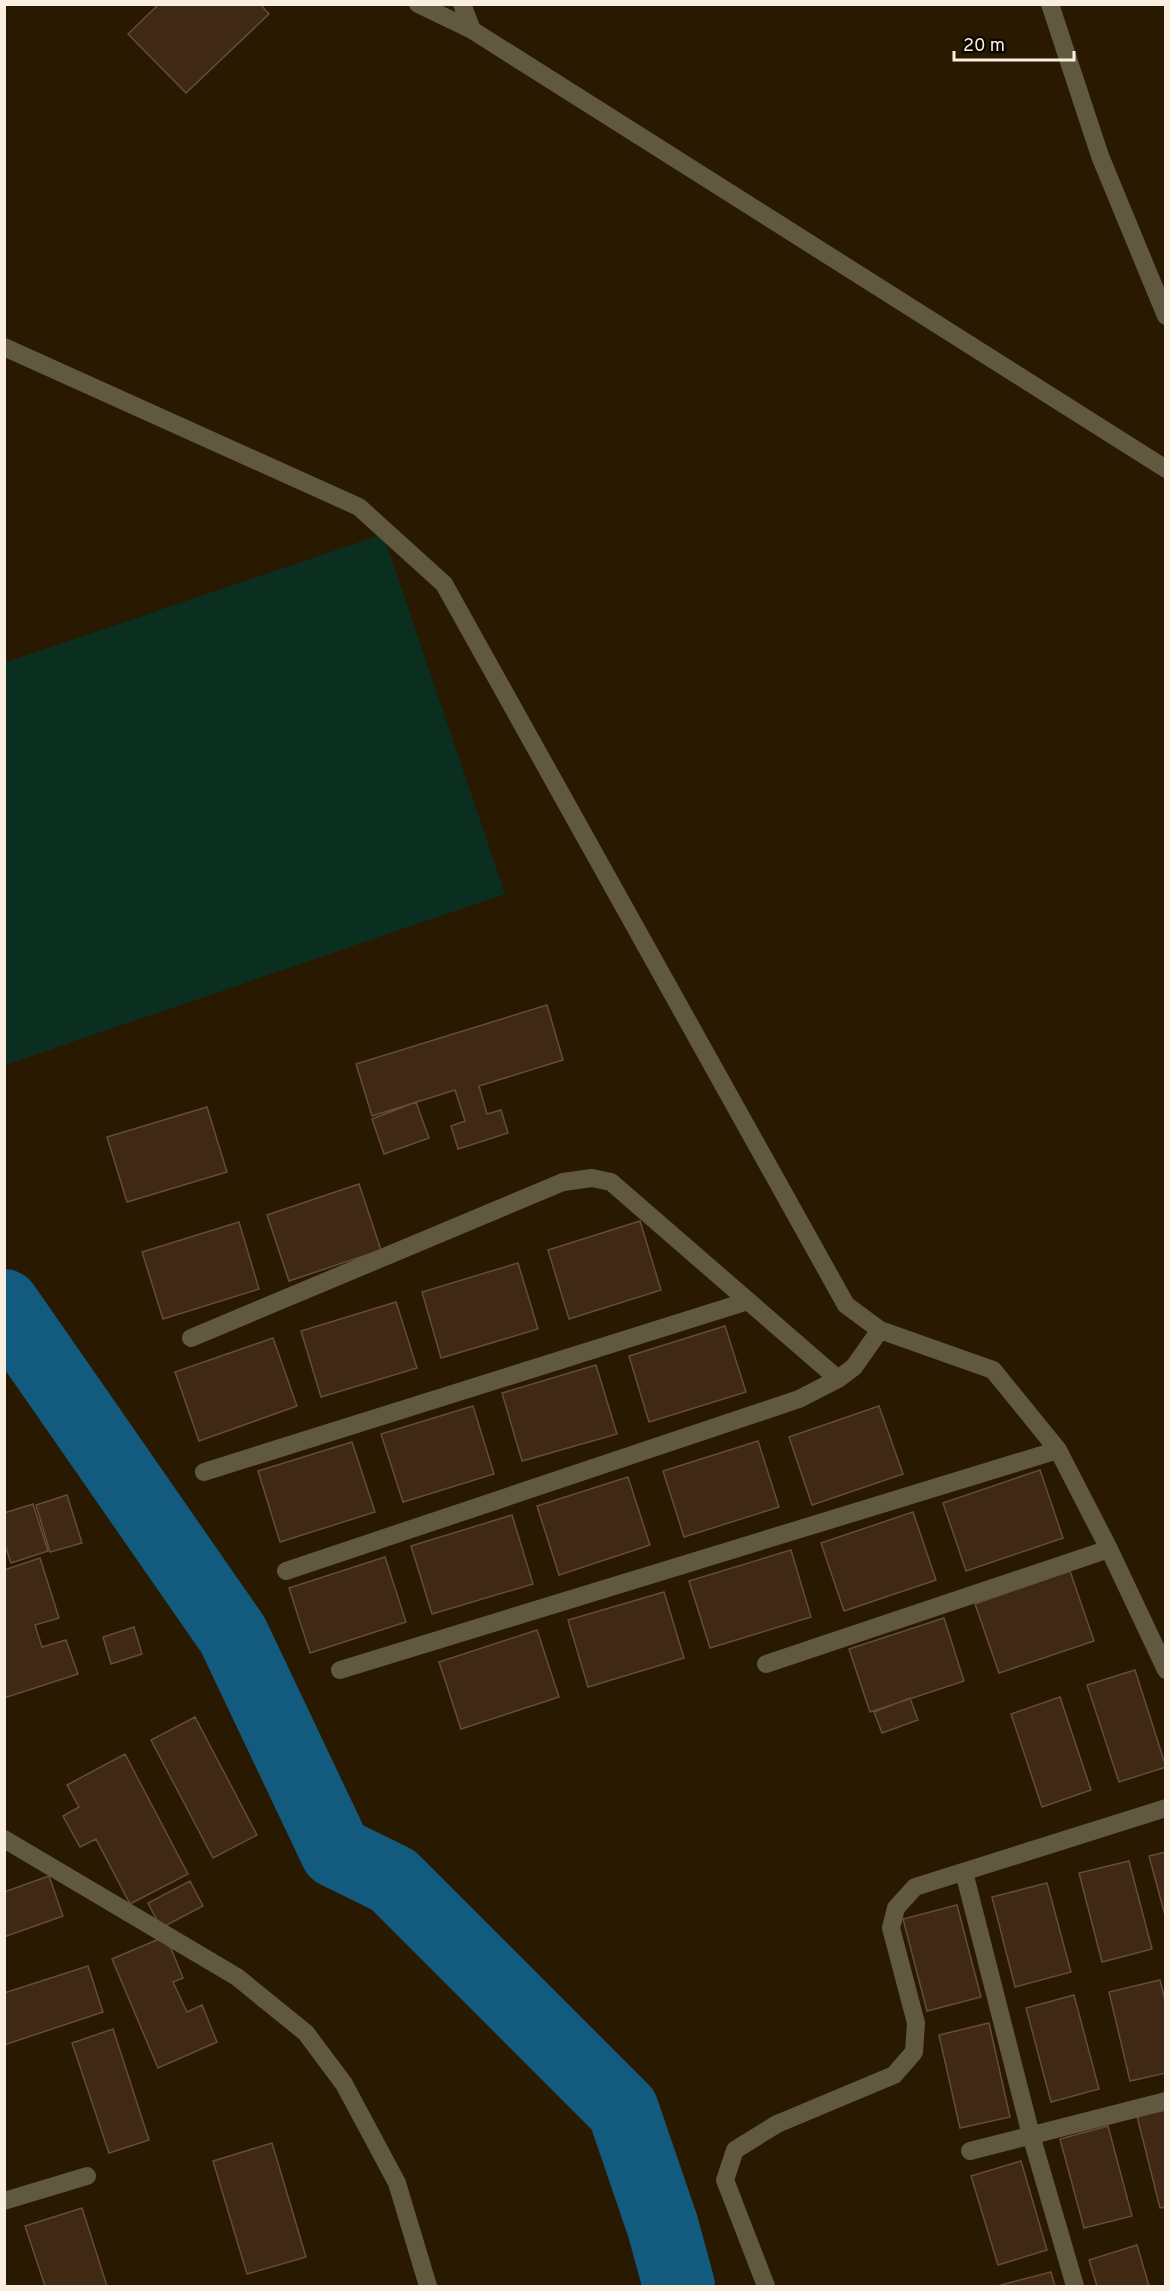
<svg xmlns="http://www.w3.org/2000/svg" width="1170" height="2291" font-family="Overpass,sans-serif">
<rect width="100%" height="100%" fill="#291901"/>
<!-- green -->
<path fill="#0a2f20" d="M383,534L505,894L5,1065L4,663Z"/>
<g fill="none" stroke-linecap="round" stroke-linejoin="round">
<!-- river -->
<path stroke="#125b7f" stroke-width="72" d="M4,1305L233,1635L336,1852L393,1880L623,2110L663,2227L679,2286"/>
</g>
<!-- building -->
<path fill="#3f2915" stroke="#654c38" stroke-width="1.5" d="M159,4H260L269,14L186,93L128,34Z
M547,1005L563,1060L479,1086L487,1114L501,1110L508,1133L458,1149L451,1126L465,1121L455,1090L372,1116L356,1064Z
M416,1102L429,1138L384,1154L372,1119Z
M207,1107L227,1172L127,1202L107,1137Z
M359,1184L381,1250L289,1281L267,1215Z
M640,1221L661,1290L569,1319L548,1250Z
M239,1222L259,1289L163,1319L142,1252Z
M518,1263L538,1329L441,1358L422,1292Z
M396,1302L417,1368L321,1397L301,1331Z
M725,1326L746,1392L649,1422L629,1356Z
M273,1338L297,1406L199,1441L175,1372Z
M596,1365L617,1434L522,1461L502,1393Z
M473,1406L494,1474L403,1502L381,1434Z
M879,1406L903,1474L812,1505L789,1437Z
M758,1441L779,1507L684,1537L663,1471Z
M352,1442L375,1512L280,1542L258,1471Z
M1040,1470L1063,1538L966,1571L943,1503Z
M628,1477L650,1545L559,1575L537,1506Z
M67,1495L82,1543L50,1552L36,1505Z
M33,1504L48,1551L11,1563L4,1542V1513Z
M913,1512L936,1580L844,1611L821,1543Z
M512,1515L533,1584L432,1614L411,1546Z
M791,1550L811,1617L710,1648L689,1581Z
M385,1557L406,1622L310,1653L289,1588Z
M40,1558L59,1618L35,1625L42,1647L66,1640L78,1674L4,1698V1570Z
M1070,1571L1094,1641L999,1673L975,1604Z
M664,1592L684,1658L588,1687L568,1620Z
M944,1618L964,1681L870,1712L849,1649Z
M134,1627L142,1654L111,1664L103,1637Z
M537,1630L559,1697L461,1729L439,1662Z
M1135,1670L1166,1767L1119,1782L1087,1685Z
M1060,1697L1091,1790L1042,1807L1011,1714Z
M910,1698L918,1720L882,1733L874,1712Z
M195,1717L257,1835L213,1858L151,1740Z
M125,1754L188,1874L130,1904L96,1839L80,1847L63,1816L79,1807L67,1785Z
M1166,1852V1919L1149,1856Z
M1129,1861L1152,1949L1102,1962L1079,1873Z
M49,1876L63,1916L4,1937V1892Z
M190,1881L203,1906L161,1928L148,1903Z
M1047,1883L1071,1972L1015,1987L992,1897Z
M957,1905L981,1997L927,2011L903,1919Z
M166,1936L183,1978L173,1982L187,2012L202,2005L217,2042L158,2068L112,1959Z
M88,1966L103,2012L4,2045V1993Z
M1160,1980L1166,2004V2073L1130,2081L1109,1992Z
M1074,1995L1099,2089L1051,2102L1026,2008Z
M989,2023L1010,2117L960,2128L939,2035Z
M113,2029L149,2140L109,2153L72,2043Z
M1166,2110V2207L1160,2208L1137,2116Z
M1108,2126L1132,2216L1084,2228L1060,2139Z
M272,2143L306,2257L247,2274L213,2161Z
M1021,2161L1047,2250L998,2265L971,2176Z
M82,2208L107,2286H45L25,2226Z
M1137,2245L1149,2286H1097L1089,2260Z
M1051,2272L1055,2286H1002L1001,2285Z"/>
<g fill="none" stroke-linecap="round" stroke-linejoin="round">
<!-- minor -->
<path stroke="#60593f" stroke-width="18" d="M418,4L472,30L1166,469
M462,4L472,30
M1050,4L1100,156L1166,316
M4,347L359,507L444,584L846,1305L880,1330L993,1370L1058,1450L1109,1549L1166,1670
M191,1338L563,1182L592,1178L611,1182L838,1379
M204,1472L748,1301
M286,1571L799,1399L838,1379L854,1367L880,1330
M766,1664L1109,1549
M340,1670L1058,1450
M4,1839L237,1977L306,2033L344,2084L397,2183L428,2286
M964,1872L1031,2135L1075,2286
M970,2151L1166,2101
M4,2201L87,2176
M766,2286L725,2180L735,2150L777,2124L894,2075L914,2052L916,2023L891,1928L896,1908L915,1887L1166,1808"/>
</g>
<!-- border -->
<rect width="1170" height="2291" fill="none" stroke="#f9eedf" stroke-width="12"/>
<!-- scale -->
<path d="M954 51v9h120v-9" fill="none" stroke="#f9eedf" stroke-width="3"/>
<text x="963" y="51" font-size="18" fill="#f9eedf" stroke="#0c0601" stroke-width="4.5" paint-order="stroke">20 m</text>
</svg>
